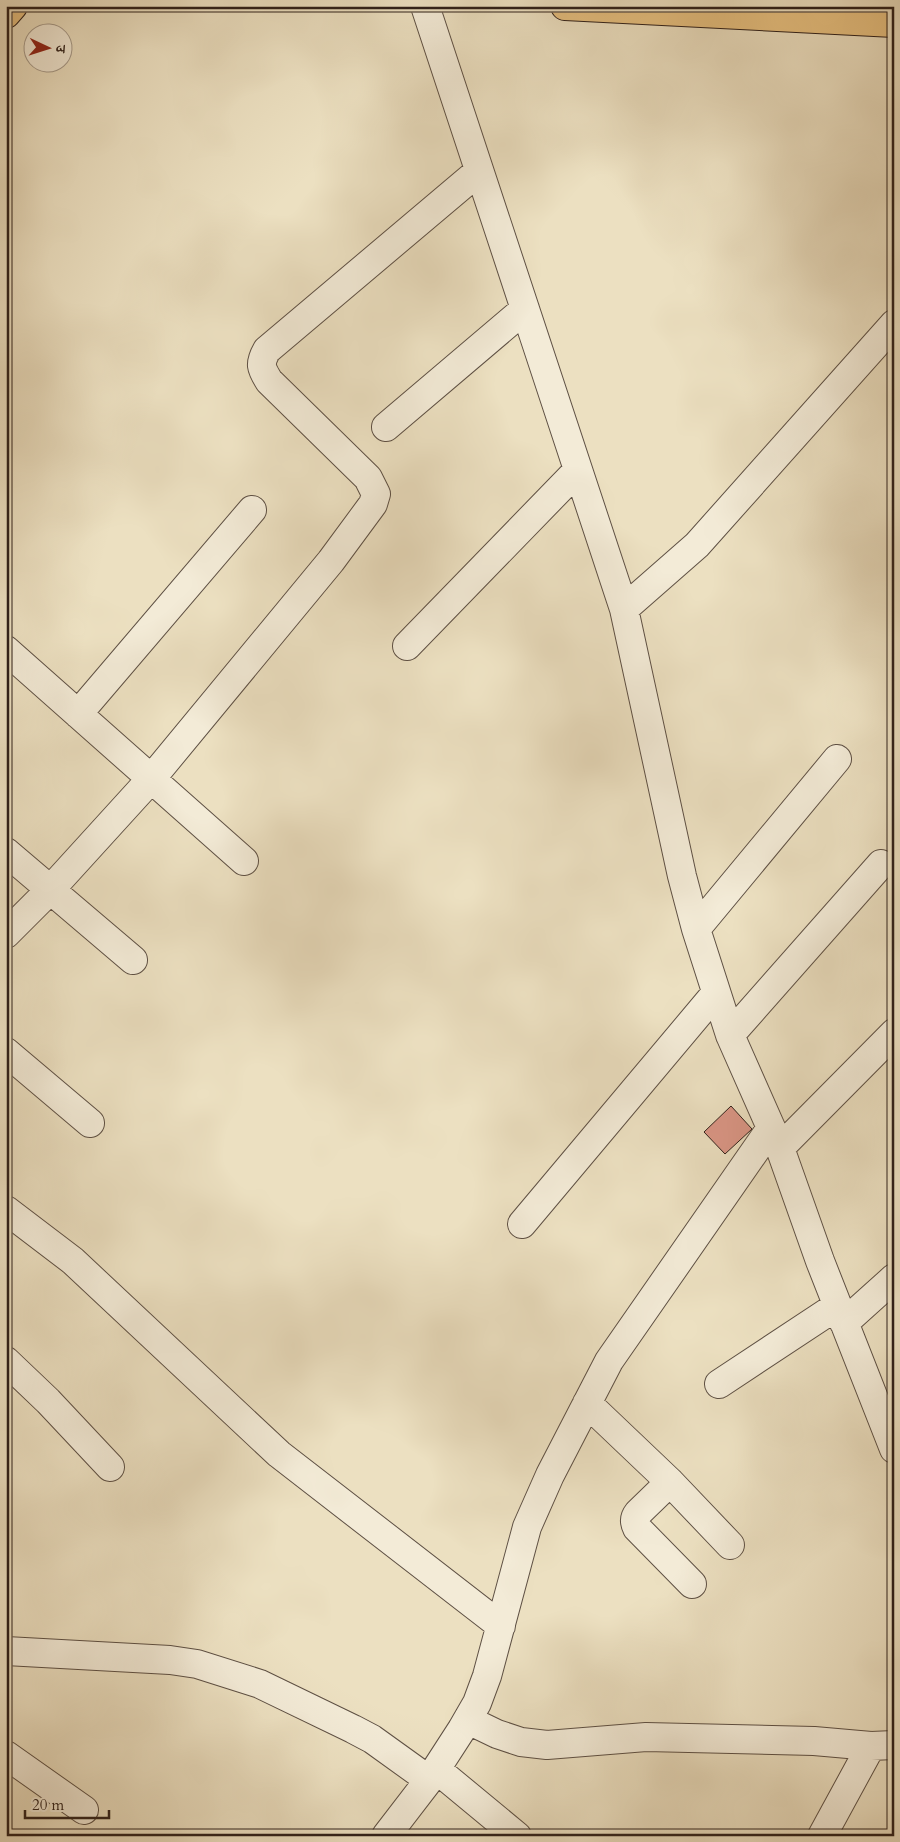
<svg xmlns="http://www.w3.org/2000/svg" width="900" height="1842" font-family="Cardo,'Noto Serif Devanagari',serif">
<rect width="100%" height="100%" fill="#ece0c1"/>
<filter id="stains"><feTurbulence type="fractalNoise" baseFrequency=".004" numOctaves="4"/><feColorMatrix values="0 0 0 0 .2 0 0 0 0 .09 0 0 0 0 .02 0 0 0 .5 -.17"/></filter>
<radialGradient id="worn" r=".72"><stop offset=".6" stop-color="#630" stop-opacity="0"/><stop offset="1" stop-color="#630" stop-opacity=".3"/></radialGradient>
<!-- building -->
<path fill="#db9686" stroke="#2f201a" d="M731,1106L752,1129L725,1154L704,1132Z"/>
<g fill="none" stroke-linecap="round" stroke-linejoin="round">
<!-- minor casing -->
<g stroke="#5e5044" stroke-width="30">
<path id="minor" d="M425,6L624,609L682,876L696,929L730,1035L780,1148L820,1261L894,1449
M386,427L525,309
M624,609L697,545L894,324
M407,646L578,470
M6,650L244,861
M78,714L252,510
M6,852L133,960
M696,929L837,759
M6,934L50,890L151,779L331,561L373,504L376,494L368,478L269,381C261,368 259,364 267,350L479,171
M730,1035L881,864
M6,1052L90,1123
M780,1148L894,1033
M6,1210L73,1261L279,1454L501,1626
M522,1224L716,993
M844,1323L894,1278
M6,1361L48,1401L110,1467
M719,1384L837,1306
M587,1403L670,1482L730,1545
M670,1482L638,1513C634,1518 634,1522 637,1528L692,1584
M6,1651L170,1660L197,1664L260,1684L353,1729L372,1739L429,1780
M468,1720L497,1734L521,1742L547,1745L646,1737L814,1741L871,1746L894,1745
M6,1755L84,1810
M436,1769L517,1836
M386,1836L429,1780L462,1729L477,1703L487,1676L527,1527L550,1475L609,1361L771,1128
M822,1836L871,1746"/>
</g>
<!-- major casing -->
<g stroke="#2f201a" stroke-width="30">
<path id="major" d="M565,6L894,23
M6,14L13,6"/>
</g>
<!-- minor -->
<use href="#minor" stroke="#f3ebd7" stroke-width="28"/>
<!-- major -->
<use href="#major" stroke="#e6c080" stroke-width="28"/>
</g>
<!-- margin -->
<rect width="900" height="1842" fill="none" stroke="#ece0c1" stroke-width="25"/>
<rect x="8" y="8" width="885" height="1827" fill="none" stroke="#2f201a" stroke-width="2.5"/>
<rect x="12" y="12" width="875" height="1817" fill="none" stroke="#2f201a"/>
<!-- north arrow -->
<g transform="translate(48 48) rotate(94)"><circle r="24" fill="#f3ebd7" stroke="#a59a8b"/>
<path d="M0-4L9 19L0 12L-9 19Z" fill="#8f2418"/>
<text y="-8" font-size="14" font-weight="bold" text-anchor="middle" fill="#2f201a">उ</text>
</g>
<!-- scale -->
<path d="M25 1810v8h84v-8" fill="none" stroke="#2f201a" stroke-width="2.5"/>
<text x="32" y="1810" font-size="15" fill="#2f201a" stroke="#f3ebd7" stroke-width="4" paint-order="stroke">20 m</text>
<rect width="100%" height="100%" filter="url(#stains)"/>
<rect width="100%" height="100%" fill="url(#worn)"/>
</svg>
